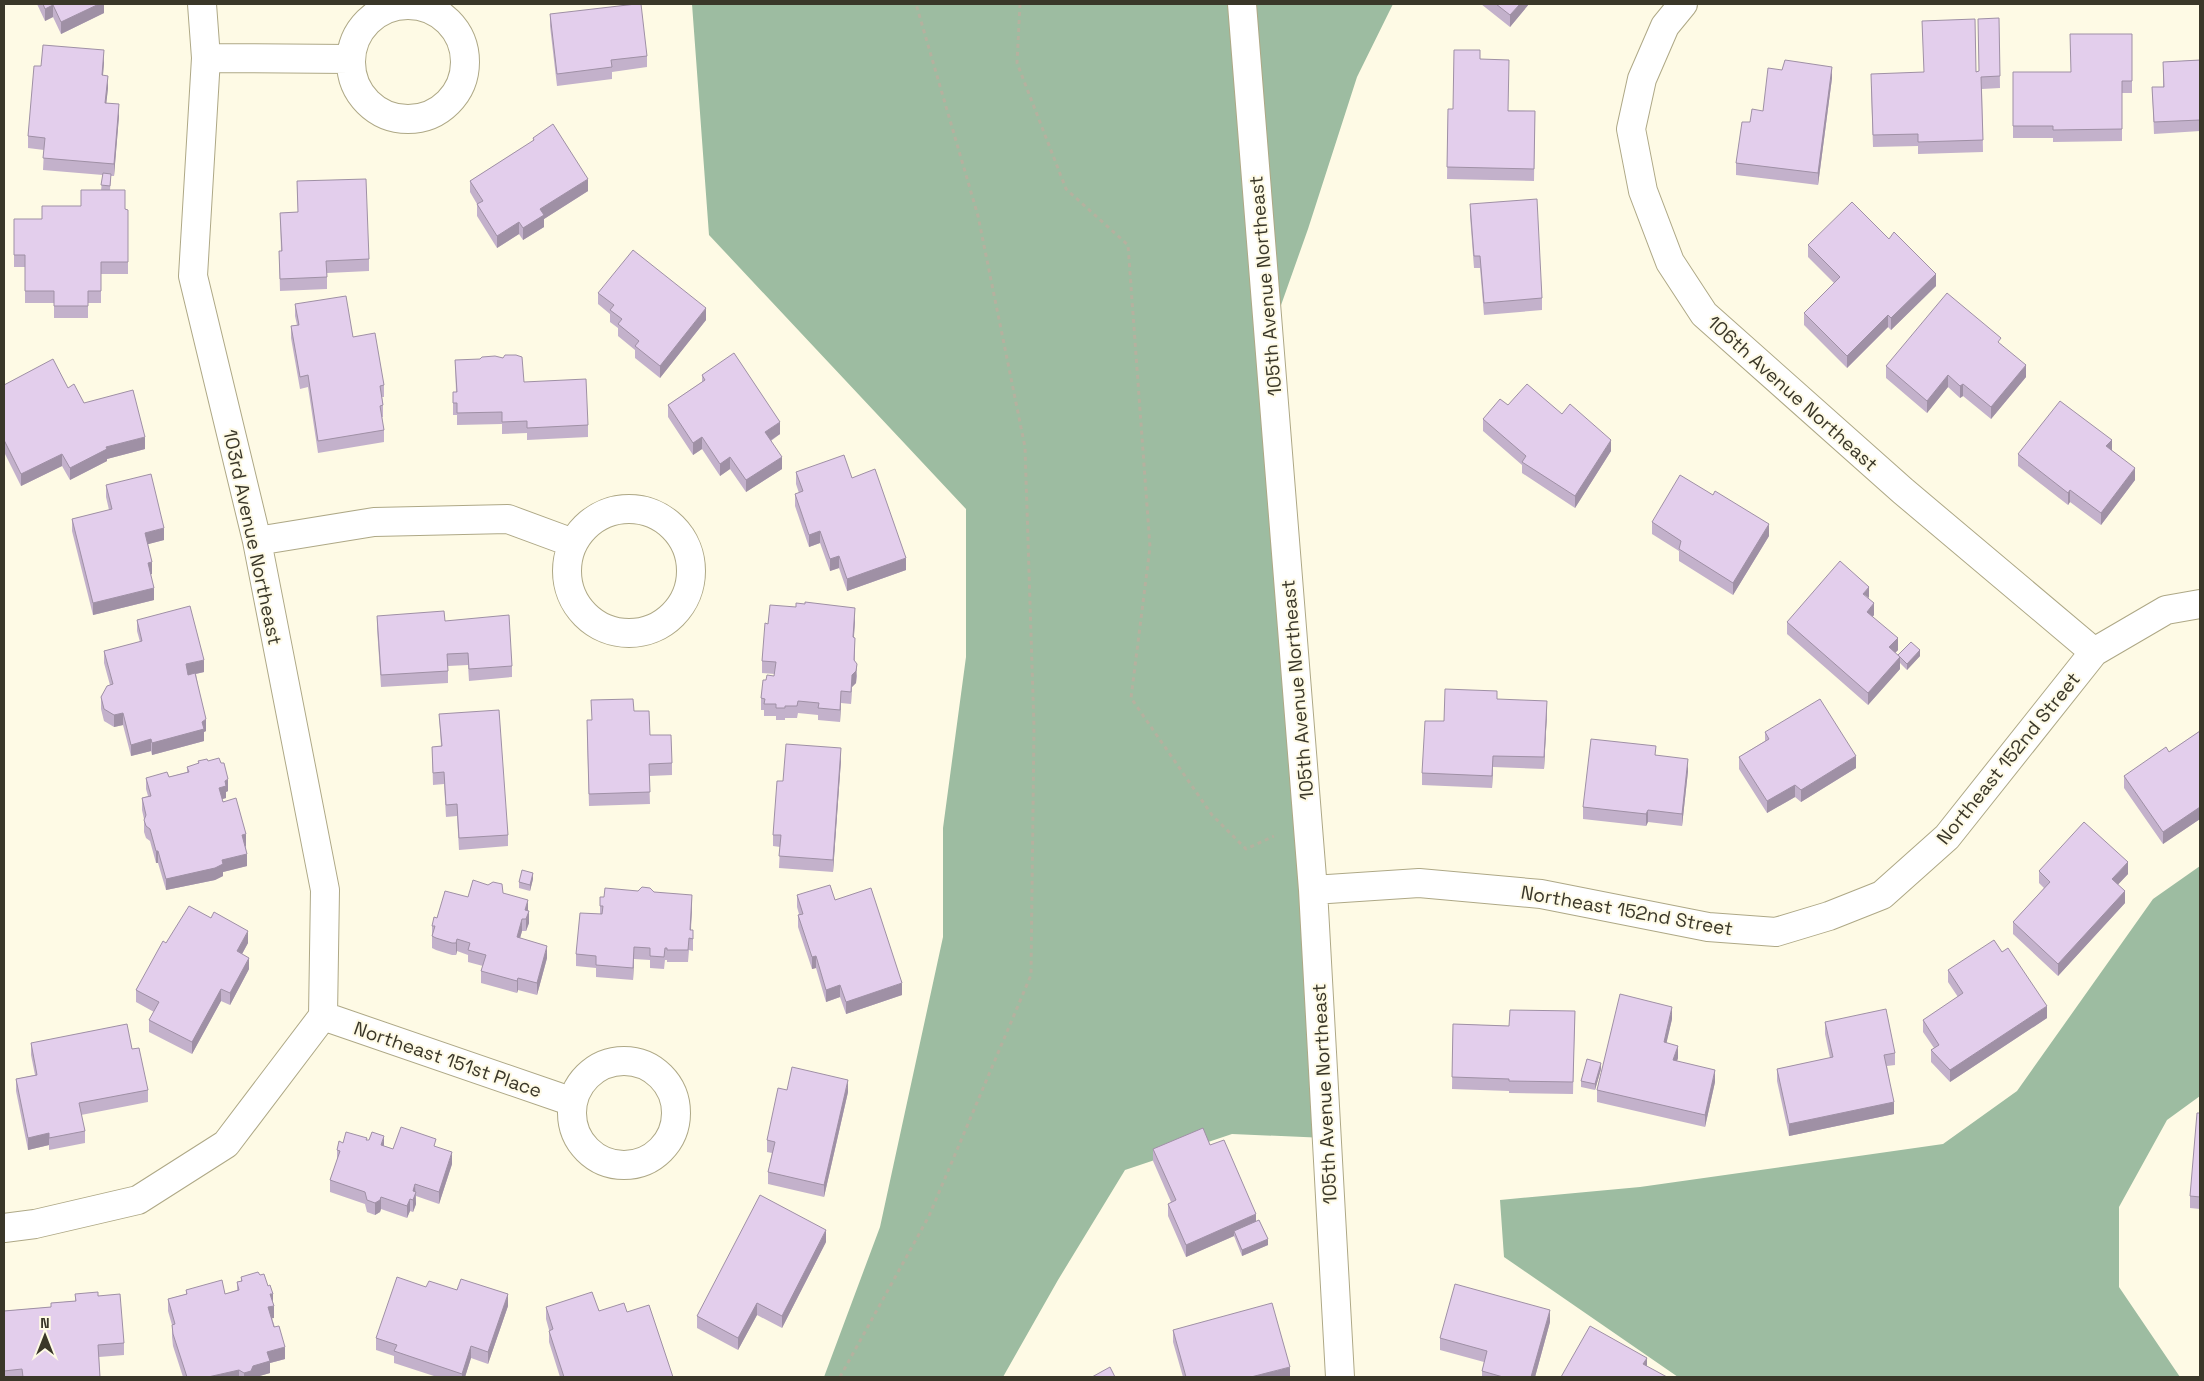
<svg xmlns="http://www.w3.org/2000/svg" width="2204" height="1381" font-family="'Space Grotesk',sans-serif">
<rect width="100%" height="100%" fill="#fefae5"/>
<!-- forest -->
<path fill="#9dbca1" d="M692,4H1393L1357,77L1308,229L1269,339L1326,1138L1232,1134L1125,1170L1058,1280L1003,1377H824L880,1227L943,937V828L966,657V509L709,235Z
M2200,866V1096L2167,1120L2119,1207V1287L2180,1377H1678L1504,1257L1500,1200L1640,1187L1943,1144L2017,1091L2153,899Z"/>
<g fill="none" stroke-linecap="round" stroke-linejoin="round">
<!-- minor casing -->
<g stroke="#aea886" stroke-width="30">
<path id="minor" d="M202,4L206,58L193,276L257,541L325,890L323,1016
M1242,4L1313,890L1340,1377
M1683,4L1665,26L1642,79L1631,129L1643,191L1670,262L1704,314L1903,491L2094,652
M351 62a57 57 0 1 1 114 0a57 57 0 1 1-114 0Z
M206,58L350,59
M567 571a62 62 0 1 1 124 0a62 62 0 1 1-124 0Z
M257,541L374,522L508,519L573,543
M1313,890L1419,883L1541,894L1708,927L1776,932L1829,916L1882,895L1947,837L2094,652L2166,610L2200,604
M323,1016L573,1102
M572 1113a52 52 0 1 1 104 0a52 52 0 1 1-104 0Z
M4,1228L35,1224L138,1200L226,1144L323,1016"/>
</g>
<!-- path -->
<path stroke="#b5b19f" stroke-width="3" stroke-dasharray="4 4" stroke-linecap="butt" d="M1020,4L1017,63L1066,189L1128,245L1150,547L1131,698L1212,815L1246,849L1274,836
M840,1377L929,1216L1031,975L1034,727L1025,447L978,216L916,4"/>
<!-- minor -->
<use href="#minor" stroke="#fff" stroke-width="28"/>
</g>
<!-- wall -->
<path fill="#c3b1cb" d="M37,4H104V13L61,34L53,17L45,21Z
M1481,4H1529L1510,27Z
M550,14L647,56V67L612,72V79L557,86L550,26Z
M1999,18L2000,88L1982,89L1983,152L1918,154V146L1873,147L1871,86L1979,71Z
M2132,34V93H2122V141L2053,142V138H2013V72H2071Z
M2200,60V131L2154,134L2152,87H2163V62Z
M104,62L103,75L108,88L106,104L119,116L114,176H111L110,190L125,209L128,210V274H101V303H88V318H54V303H25V267H14V219H42L81,206L101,190L103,175L43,170L44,150L28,148V136L41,66Z
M1782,70L1832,78L1818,185L1736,175V163L1750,122L1763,111Z
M1448,109L1535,111L1534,181L1447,179Z
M533,138L588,191L544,219V227L523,240L519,234L497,248L477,216V204L470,192V181L533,141Z
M297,181L369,259V271L327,273V289L280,291L279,251H281L280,213L298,212Z
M1470,204L1542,298V310L1484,315L1480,268H1474L1470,216Z
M1808,245L1936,286L1891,330L1888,327L1847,368L1804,325V313L1834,283L1808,257Z
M598,293L706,320L660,378L635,358V350L618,336V328L610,322V314L598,304Z
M295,304L353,337L384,385V397H382L383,405V417H381L384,430V442L318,453L308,387L300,389L291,338V326L297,325L295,316Z
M2001,344L2026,377L1991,419L1963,396L1960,398L1948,387L1927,413L1886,378V366Z
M455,360L524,382L588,425V437L527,440V433L502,434V424L457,425V415H453V392H456Z
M702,375L780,434L771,441L782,469L746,492L730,469L720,476L702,449L693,455L668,417V405L702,382Z
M4,385L68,388L84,403L145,449L107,459V461L70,480L62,466L21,486L4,452Z
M1508,405L1562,414L1611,451L1575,508L1522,473V465L1483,431V419Z
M2112,451L2135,480L2101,525L2070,502L2068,505L2018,466V454Z
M796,472L852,478L906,570L847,591L839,568L830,571L820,543L809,547L795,506V494L799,493L796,484Z
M106,485L164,540L148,544L152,574H150L154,600L93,615L72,531V519L109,510L106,497Z
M1652,522L1769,536L1733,595L1679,561V551L1652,534Z
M1869,599L1874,615L1872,617L1898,650L1895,653L1898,656H1920L1907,670L1900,663V669L1868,705L1787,634V622Z
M377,616L445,621L512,666V677L469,681L468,665L448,666V683L381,687L377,628Z
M137,620L204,672L196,674L206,731L204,732V741L152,755L151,751L131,756L123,725L114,727L104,721L101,709V697L110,685L104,663V651L140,642L137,631Z
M855,620L854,637L855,650L854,661L857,676L856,683L852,687L851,704L841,703L840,722L818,720V715L798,713L797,718H785V720H776V716H764V710H761V698L766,680L774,676L775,674L762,673V661L768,624Z
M1497,699L1547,713L1544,769L1493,767L1492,788L1422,785V773L1444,721Z
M634,711L650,735L672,763V775L649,776L650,804L589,806L587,732L592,720Z
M439,714L508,835V846L459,850L457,816L446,817L444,784L433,785L432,747L441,746Z
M2200,731V819L2163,844L2124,788V776L2169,752Z
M1765,732L1856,768L1801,802L1795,797L1767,813L1739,769V757L1765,741Z
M1656,755L1688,771L1682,826L1648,822L1646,826L1583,819V807Z
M841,760L833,872L779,868L780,847L773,846V835L783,781Z
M198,761H208L228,791L226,792V798L222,799L246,846L247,866L223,872V876L215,880L166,890L158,863H156L150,841L146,838L144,832V819L142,810V798L148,796L146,789V778L169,777L187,772V767L198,764Z
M2039,871L2128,874L2118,884L2125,903L2058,976L2013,934V922L2044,888L2039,883Z
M533,879L530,891L519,888V882Z
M638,891L654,892L692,907L691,930H693V951L689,950L688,962H667V960H665L664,969L650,968V960L634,959L633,980L596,977V968L576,966V954L600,914V897H604Z
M503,893L528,911L529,923L526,931H522L520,938L547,958L537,995L518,990L517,993L481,983V971L483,966L468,962V955L457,951L456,955H452L436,950L432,948V926L437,918L468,897Z
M797,895L835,900L902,995L846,1014L840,997L826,1002L816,968L812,969L798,927V915L799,914L797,907Z
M166,943H248L242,954L249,969L230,1005L221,1001L192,1054L149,1032V1020L154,1012L136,1002V990Z
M1948,970L2047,1018L1950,1082L1931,1062V1050L1934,1048L1923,1032V1020L1958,997L1948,982Z
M1575,1011L1573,1094L1509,1093V1091L1452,1089L1453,1024L1509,1026Z
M1672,1019L1666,1043L1678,1058L1677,1061L1715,1082L1705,1127L1597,1102V1090Z
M1825,1022L1895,1053V1065L1887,1066L1894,1114L1789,1136L1777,1081V1069L1830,1058L1825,1034Z
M31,1043L132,1049L148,1090V1102L81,1115L85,1131V1143L49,1150V1145L28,1150L16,1091V1079L35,1075L31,1055Z
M1601,1069L1595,1090L1581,1087V1081Z
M787,1090L848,1092L824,1197L768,1184V1172L772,1153L767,1152V1140Z
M2200,1113V1209L2190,1208V1196Z
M367,1140L393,1149L436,1147L452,1164L439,1204L416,1196V1204L413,1212L410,1211L407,1218L381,1209L380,1212L375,1215L367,1212L365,1204L330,1192V1180L337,1160V1150L343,1143Z
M1210,1145L1256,1221L1268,1245L1242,1256L1234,1236L1186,1257L1168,1216V1204L1171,1202L1153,1161V1149Z
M826,1242L782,1328L757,1315L738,1350L697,1328V1316Z
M241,1277L273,1303L274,1318H272L285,1359L270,1363V1373L256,1377H183L173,1346L172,1337V1325L168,1311V1299L186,1294V1290L225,1294L237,1290V1282L241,1281Z
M426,1287L457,1290L508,1306L488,1364L471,1358L465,1377H437L394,1363V1356L376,1350V1338Z
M75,1294L98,1296L124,1343V1355L99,1357L100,1377H4V1311L51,1307V1303L75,1301Z
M546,1307L599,1311L627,1312L673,1377H560L549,1342V1330L546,1319Z
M1550,1322L1535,1377H1482V1371L1484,1362L1440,1350V1338Z
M1173,1330L1290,1377H1183L1173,1342Z"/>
<!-- shaded-wall -->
<path fill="#9f90a5" d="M99,4H104V13L61,34V22Z
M1520,4H1529L1510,27V15Z
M53,5V17L45,21V9Z
M104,50V62L102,87V75Z
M1832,67V78L1818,185V173Z
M108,76V88L105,115V103Z
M119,104V116L114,176V164Z
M588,179V191L544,219V227L523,240V228L540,209Z
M519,222V234L497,248V236Z
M1936,274V286L1891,330V318Z
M706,308V320L660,378V366Z
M1888,315V327L1847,368V356Z
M2026,365V377L1991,419V407Z
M1948,375V387L1927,413V401Z
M1963,384V396L1960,398V386Z
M780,422V434L765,444V432Z
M145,437V449L107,459V461L70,480V468L106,447Z
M702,437V449L693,455V443Z
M1611,440V451L1575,508V496Z
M2112,440V452L2106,446Z
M62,454V466L21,486V474Z
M730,457V469L720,476V464Z
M782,457V469L746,492V480Z
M2135,468V480L2101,525V513Z
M2070,490V502L2068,505V493Z
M1769,524V536L1733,595V583Z
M164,528V540L145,545V533Z
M820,531V543L809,547V535Z
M839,556V568L830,571V559Z
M906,558V570L847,591V579Z
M152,562V574L148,575V563Z
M1869,587V598L1863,594Z
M154,588V600L93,615V603Z
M1874,603V615L1867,624V612Z
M855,608V620L853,649V637Z
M855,638V650L854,672V660Z
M1898,638V650L1889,659V647Z
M1920,650V656L1907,670V664Z
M1900,657V669L1868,705V693Z
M204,660V672L186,676V664Z
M857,664L856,683L852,687L851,704L852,675Z
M841,691V703L840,722V710Z
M1547,701V713L1544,769V757Z
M123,713V725L114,727V715Z
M206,719V731L204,732V741L152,755V743L202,722Z
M151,739V751L131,756V745Z
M841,748V760L833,872V860Z
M1493,756V767L1492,788V776Z
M1856,756V768L1801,802V790Z
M1688,759V771L1682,826V814Z
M228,779V791L226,792V798L219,800V788L225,781Z
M1795,785V797L1767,813V801Z
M2200,807V819L2163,844V832Z
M1648,810V822L1646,826V814Z
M246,834V846L242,847V835Z
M156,851H158V863H156Z
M247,854V866L223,872V876L215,880L166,890V879L222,860Z
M2128,862V874L2112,891V879Z
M533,873V879L530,891V885Z
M2125,891V903L2058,976V964Z
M692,895V907L690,942V930Z
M528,900V912L525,910Z
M529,911V923L526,931V919Z
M522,919V931L517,949V937Z
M248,931V943L237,963V951Z
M457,939V951L456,955V943Z
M547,946V958L537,995V983Z
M634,947V959L633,980V968Z
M816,956V968L812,969V957Z
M249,958V969L230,1005V993Z
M518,978V990L517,993V981Z
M902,983V995L846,1014V1002Z
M840,985V997L826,1002V990Z
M221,989V1001L192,1054V1042Z
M2047,1006V1018L1950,1082V1070Z
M1672,1007V1019L1664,1054V1042Z
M1678,1046V1058L1673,1072V1060Z
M1601,1063V1069L1595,1090V1084Z
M1715,1070V1082L1705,1127V1115Z
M848,1080V1092L824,1197V1185Z
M1894,1102V1114L1789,1136V1124Z
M49,1133V1145L28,1150V1138Z
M384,1136V1148L381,1145Z
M452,1152V1164L439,1204V1192Z
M415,1184L416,1204L413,1212V1191Z
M381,1197V1209L380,1212L375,1215V1203Z
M410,1199V1211L407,1218V1206Z
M1256,1214V1226L1234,1231V1236L1186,1257V1245Z
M826,1230V1242L782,1328V1316Z
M1268,1239V1245L1242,1256V1250Z
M270,1294H273V1306Z
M508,1294V1306L488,1364V1352Z
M757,1303V1315L738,1350V1338Z
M274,1306V1318L268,1319V1307Z
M1550,1310V1322L1535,1377H1531Z
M471,1346V1358L465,1377H462V1374Z
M285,1347V1359L270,1363V1373L256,1377H244V1373L253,1366L267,1352Z
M1647,1358V1370L1643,1364Z
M1290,1367V1377H1251Z
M239,1370V1377H208Z"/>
<!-- building -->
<path fill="#e3ceec" stroke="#9f90a5" d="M43,4H99L61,22L53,5L45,9Z
M636,4H641L647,56L611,60L612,67L557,74L550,14Z
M1496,4H1520L1510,15Z
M1999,18L2000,76L1981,77L1983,140L1918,142V134L1873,135L1871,74L1924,72L1922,21L1975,19L1976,72L1979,71L1978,19Z
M2070,34H2132V81H2122V129L2053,130V126H2013V72H2071Z
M43,45L104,50L102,75L108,76L105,103L119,104L114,164L43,158L45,138L28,136L34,66H41Z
M1454,50H1480V59L1509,60L1508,111H1535L1534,169L1447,167L1448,109H1453Z
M1785,60L1832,67L1818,173L1736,163L1742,122H1750L1752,109L1763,111L1768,68L1782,70Z
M2200,60V120L2154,122L2152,87H2164L2163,62Z
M553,124L588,179L540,209L544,215L523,228L519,222L497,236L477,204L483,201L470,181L534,140L533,138Z
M103,173L111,174L110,186L101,185Z
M366,179L369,259L326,261L327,277L280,279L279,251H282L280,213L298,212L297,181Z
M81,190H125V209L128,210V262H101V291H88V306H54V291H25V255H14V219H42V206H81Z
M1537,199L1542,298L1484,303L1480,256H1474L1470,204Z
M1852,202L1889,239L1894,232L1936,274L1891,318L1888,315L1847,356L1804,313L1840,277L1808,245Z
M633,250L706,308L660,366L635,346L639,341L618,324L622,319L610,310L614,305L598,293Z
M1947,293L2001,338L1998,342L2026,365L1991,407L1963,384L1960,386L1948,375L1927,401L1886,366Z
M346,296L353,337L375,333L384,385L380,386L383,405L380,406L384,430L318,441L308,375L300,377L291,326L299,325L295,304Z
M734,353L780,422L765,432L782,457L746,480L730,457L720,464L702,437L693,443L668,405L705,380L702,375Z
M505,355H516L522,357L524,382L586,379L588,425L527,428V421L502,422V412L457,413V403H453V392H457L455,360L480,359L482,357L495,356L503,358Z
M53,359L68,388L74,384L84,403L133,390L145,437L106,447L107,449L70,468L62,454L21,474L4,440V385Z
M1527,384L1562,414L1570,404L1611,440L1575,496L1522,462L1526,456L1483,419L1500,399L1508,405Z
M2060,401L2112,440L2106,446L2135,468L2101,513L2070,490L2068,493L2018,454Z
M844,455L852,478L875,469L906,558L847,579L839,556L830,559L820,531L809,535L795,494L803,491L796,472Z
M151,474L164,528L145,533L152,562L148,563L154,588L93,603L72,519L112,509L106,485Z
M1680,475L1713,495L1715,491L1769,524L1733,583L1679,549L1681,541L1652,522Z
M1840,561L1869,587L1863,594L1874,603L1867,612L1898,638L1889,647L1900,657L1868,693L1787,622Z
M805,602L855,608L853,637L855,638L854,660L857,664L856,671L852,675L851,692L841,691L840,710L818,708L819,703L798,701L797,706H785V708H776V704H764L765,699L761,698L763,680H766L767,675L774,676L776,662L762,661L765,623L768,624L770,605L796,607V603L805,604Z
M190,606L204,660L186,664L188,675L195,673L206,719L202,722L204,729L152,743L151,739L131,745L123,713L114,715L104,709L101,697L107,686L113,684L104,651L142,641L137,620Z
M444,611L445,621L509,615L512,666L469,669L468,653L447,654L448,671L381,675L377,616Z
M1911,642L1920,650L1907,664L1898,655Z
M1445,689L1497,691V699L1547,701L1544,757L1493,756L1492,776L1422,773L1425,721H1444Z
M633,699L634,711H649L650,735H671L672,763L649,764L650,792L589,794L587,720H592L591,700Z
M1820,699L1856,756L1801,790L1795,785L1767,801L1739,757L1769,739L1765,732Z
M499,710L508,835L459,838L457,804L446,805L444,772L433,773L432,747L442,746L439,714Z
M2200,731V807L2163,832L2124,776L2166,747L2169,752Z
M1591,739L1656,746L1655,755L1688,759L1682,814L1648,810L1646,814L1583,807Z
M786,744L841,748L833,860L779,856L781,835H773L777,781H783Z
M219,758L221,763H224L228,779L225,781L226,786L219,788L223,802L236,798L246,834L242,835L247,854L222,860L223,864L215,868L166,879L158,851H156L150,829L146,826L144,820L146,815L142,798L151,796L146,778L167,772L169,777L189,772L187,767L199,763L198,761L207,759L208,761Z
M2084,822L2128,862L2112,879L2125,891L2058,964L2013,922L2050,882L2039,871Z
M522,870L533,873L530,885L519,882Z
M473,880L488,885L493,882L502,884L503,893L528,900L525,910L529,911L526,919H522L517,937L547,946L537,983L518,978L517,981L481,971L486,955L468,950L470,943L457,939L456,943H452L436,938L432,936L435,926H432L434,917L437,918L445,891L468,897Z
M830,885L835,900L871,888L902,983L846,1002L840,985L826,990L816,956L812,957L798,915L803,914L797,895Z
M642,887L650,888L654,892L692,895L690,930H693V939L689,938L688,950H667V948H665L664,957L650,956V948L634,947L633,968L596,965V956L576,954L580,913L602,914L603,906H600V897H604L605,888L638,891Z
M189,906L211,918L214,912L248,931L237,951L249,958L230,993L221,989L192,1042L149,1020L159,1002L136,990L163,941L166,943Z
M1994,940L2002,952L2008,948L2047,1006L1950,1070L1931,1050L1939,1045L1923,1020L1963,993L1948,970Z
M1620,994L1672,1007L1664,1042L1678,1046L1673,1060L1715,1070L1705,1115L1597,1090Z
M1886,1009L1895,1053L1884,1055L1894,1102L1789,1124L1777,1069L1833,1057L1825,1022Z
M1510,1010L1575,1011L1573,1082L1509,1081V1079L1452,1077L1453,1024L1509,1026Z
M127,1024L132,1049L139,1048L148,1090L79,1103L85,1131L49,1138V1133L28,1138L16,1079L37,1075L31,1043Z
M1587,1059L1601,1063L1595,1084L1581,1081Z
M792,1067L848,1080L824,1185L768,1172L775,1142L767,1140L778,1088L787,1090Z
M2197,1113H2200V1197L2190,1196Z
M401,1127L436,1139L434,1146L452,1152L439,1192L415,1184L413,1191L416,1192L413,1200L410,1199L407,1206L381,1197L380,1200L375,1203L367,1200L365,1192L330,1180L340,1151L337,1150L339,1141L343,1143L346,1132L367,1138L366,1140H369L372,1132L384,1136L381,1145L393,1149Z
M1203,1128L1210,1145L1224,1140L1256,1214L1186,1245L1168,1204L1176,1200L1153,1149Z
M760,1195L826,1230L782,1316L757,1303L738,1338L697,1316Z
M1259,1220L1268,1239L1242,1250L1234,1231Z
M258,1272L260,1275L264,1274L268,1286L270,1285L273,1294H270L274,1306L268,1307L274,1327L279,1326L285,1347L267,1352L270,1361L253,1366L251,1371L244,1373L239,1370L208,1377H187L173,1334L172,1325L175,1324L168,1299L187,1294L186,1290L222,1280L225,1294L239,1290L237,1282L242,1281L241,1277Z
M397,1277L426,1287L429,1281L457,1290L461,1279L508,1294L488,1352L471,1346L462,1374L394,1351L397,1345L376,1338Z
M1455,1284L1550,1310L1531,1377H1503L1482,1371L1487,1351L1440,1338Z
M98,1292V1296L120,1294L124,1343L98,1345L100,1377H23L22,1369L4,1371V1311L51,1307V1303L76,1301L75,1294Z
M592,1292L599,1311L624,1303L627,1312L649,1305L673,1377H564L549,1331L553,1329L546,1307Z
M1272,1303L1290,1367L1251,1377H1186L1173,1330Z
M1590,1326L1647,1358L1643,1364L1667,1377H1561Z
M1110,1367L1115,1377H1092Z"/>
<g text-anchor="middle" stroke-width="4" stroke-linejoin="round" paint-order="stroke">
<!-- street labels -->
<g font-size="19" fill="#3a3729" stroke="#fefae5">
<text transform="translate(1265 286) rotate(-95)" y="7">105th Avenue Northeast</text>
<text transform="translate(1793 393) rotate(42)" y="7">106th Avenue Northeast</text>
<text transform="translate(253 537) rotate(78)" y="7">103rd Avenue Northeast</text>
<text transform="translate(1297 690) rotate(-95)" y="7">105th Avenue Northeast</text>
<text transform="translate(2008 758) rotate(-51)" y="7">Northeast 152nd Street</text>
<text transform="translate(1627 910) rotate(10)" y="7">Northeast 152nd Street</text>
<text transform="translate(448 1059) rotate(19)" y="7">Northeast 151st Place</text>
<text transform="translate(1324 1094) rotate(-93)" y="7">105th Avenue Northeast</text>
</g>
</g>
<!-- border -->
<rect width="2204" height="1381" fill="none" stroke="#3a3729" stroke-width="10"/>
<!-- north arrow -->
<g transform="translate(45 1336)" stroke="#fefae5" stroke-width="4" paint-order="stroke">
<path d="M0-4L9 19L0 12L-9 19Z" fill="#3a3729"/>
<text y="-8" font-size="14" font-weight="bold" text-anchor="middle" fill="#3a3729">N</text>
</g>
</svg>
